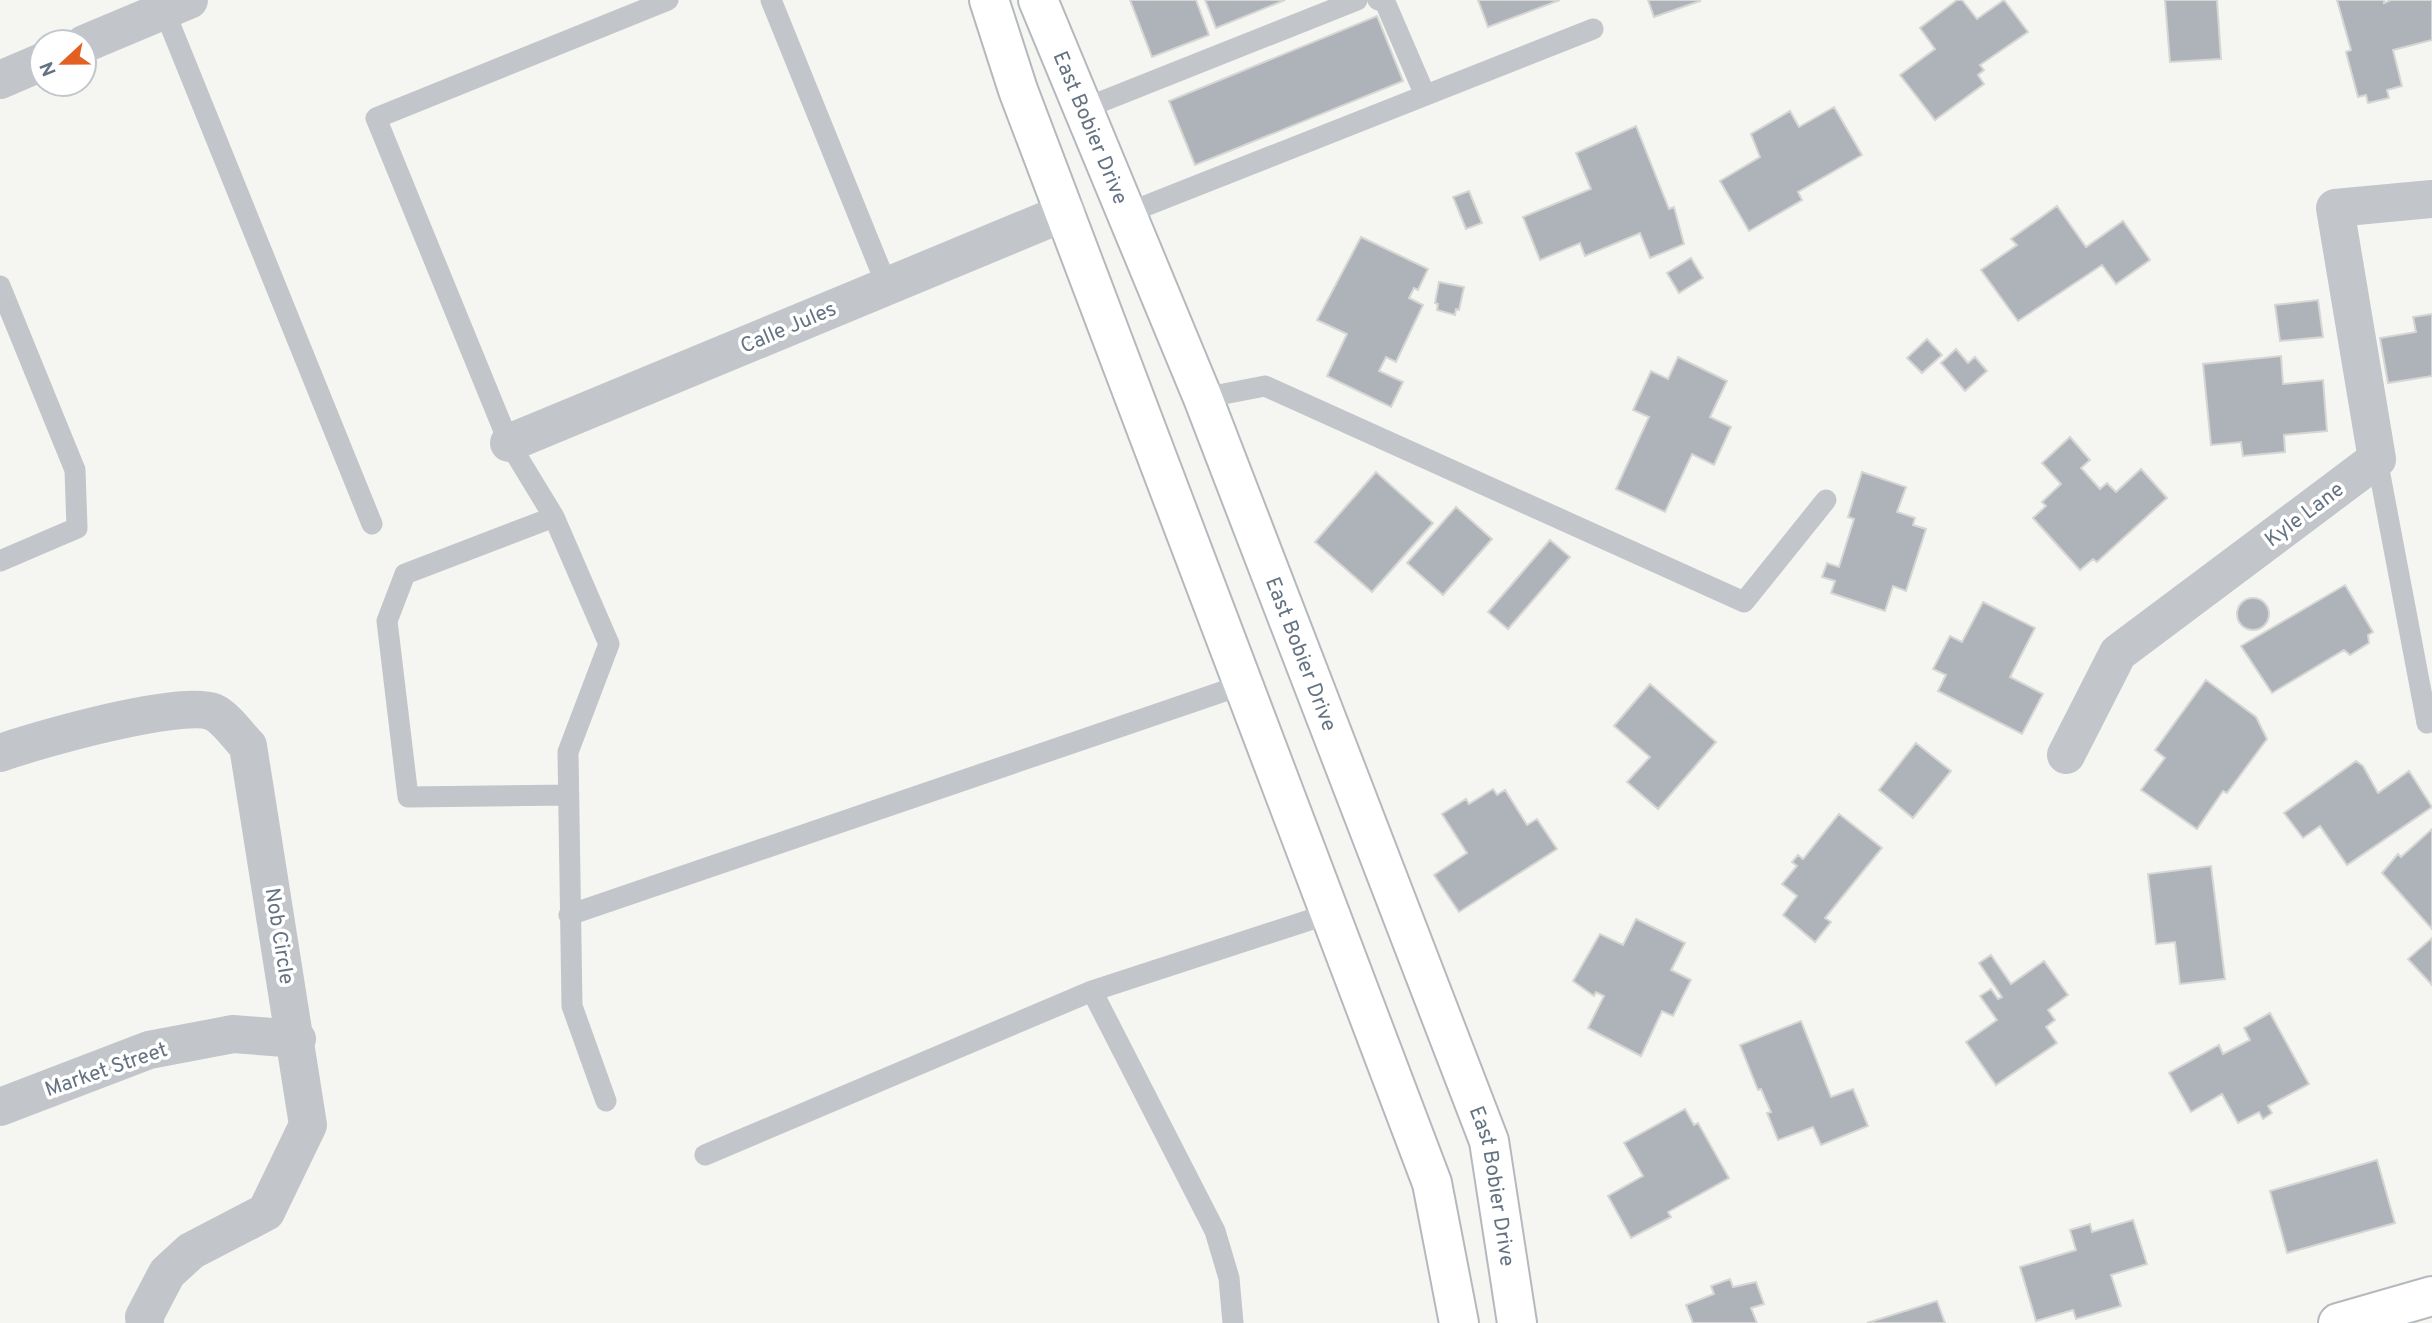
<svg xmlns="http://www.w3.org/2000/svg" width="2432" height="1323" font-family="Overpass,sans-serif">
<rect width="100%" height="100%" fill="#f5f5f1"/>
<!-- building -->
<path fill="#adb3b9" stroke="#d6d6d4" stroke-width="2" d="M1130,0H1196L1209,35L1152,57Z
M1205,0H1285L1216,28Z
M1478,0H1560L1488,27Z
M1648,0H1699L1700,1L1654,17Z
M1957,0H1962L1977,19L2004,0L2028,32L1980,65L1984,70L1978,75L1984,84L1935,120L1900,75L1935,49L1920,28Z
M2165,0H2217L2221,59L2170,62Z
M2337,0H2384V3L2391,0H2432V40L2393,50L2402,86L2387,90L2389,98L2368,103L2366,95L2358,97L2346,52L2351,50Z
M1377,16L1403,81L1195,165L1169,101Z
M1834,107L1862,155L1798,192L1802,200L1749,231L1720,181L1760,157L1751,134L1790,111L1799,127Z
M1636,126L1669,209L1674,207L1684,244L1650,258L1640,233L1585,256L1580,243L1540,260L1523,217L1591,189L1576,153Z
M1469,191L1482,223L1466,229L1453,197Z
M2057,206L2086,247L2123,221L2150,260L2116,284L2102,265L2018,321L1981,270L2017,245L2011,239Z
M1361,237L1428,269L1418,290L1414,288L1409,298L1423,305L1396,362L1386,357L1379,371L1403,382L1391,407L1327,376L1347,334L1317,320Z
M1691,258L1703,278L1679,293L1667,273Z
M1439,282L1464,287L1459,310L1456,309L1455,315L1437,310L1438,304L1435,303Z
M2318,300L2323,337L2280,341L2275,305Z
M2432,314V376L2388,383L2380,338L2416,332L2413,317Z
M1927,339L1942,355L1922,373L1907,358Z
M1956,349L1968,363L1975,357L1987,371L1965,391L1941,363Z
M2281,356L2283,384L2323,380L2327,431L2284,435L2285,452L2243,456L2241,442L2211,445L2203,364Z
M1678,357L1727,381L1710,417L1731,427L1714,465L1692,454L1665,512L1616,489L1649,417L1633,410L1651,371L1668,379Z
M2070,437L2090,460L2081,468L2100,489L2107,483L2116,492L2141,469L2167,498L2097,562L2093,559L2080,570L2033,518L2046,506L2042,502L2061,484L2042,463Z
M1376,472L1433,523L1372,592L1315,542Z
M1862,472L1906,487L1897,512L1915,518L1913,525L1926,529L1906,591L1893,586L1885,611L1831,593L1835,581L1822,577L1827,563L1839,567L1854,519L1848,517Z
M1456,507L1492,539L1443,595L1407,563Z
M1550,540L1570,557L1508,629L1488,612Z
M2345,585L2373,632L2368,635L2369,643L2350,655L2344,650L2272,693L2241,646Z
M2237 614a16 16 0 1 1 32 0a16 16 0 1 1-32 0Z
M1983,602L2035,628L2010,677L2043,694L2022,734L1938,691L1946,675L1933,669L1950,636L1962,642Z
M2206,680L2256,717L2267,739L2227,793L2223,791L2197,829L2141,790L2165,758L2155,750Z
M1650,684L1716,742L1658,809L1627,782L1650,757L1614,726Z
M1916,743L1951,771L1913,818L1879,790Z
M2356,761L2363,766L2378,793L2409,771L2432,807L2347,865L2320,826L2303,838L2284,813Z
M1493,789L1497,795L1505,790L1527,825L1537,819L1557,849L1459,912L1434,875L1467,853L1442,814L1466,799L1469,804Z
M1839,814L1882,848L1825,918L1831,922L1815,942L1783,915L1797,896L1782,884L1797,866L1792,862L1798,855L1803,859Z
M2432,829V929L2382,873L2398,854L2401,857Z
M2211,866L2225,979L2180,984L2175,942L2156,944L2148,874Z
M1636,919L1685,943L1671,970L1691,980L1673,1016L1662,1011L1641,1056L1588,1028L1604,996L1596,992L1594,996L1573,981L1600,934L1623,945Z
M2432,938V985L2408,959Z
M1991,955L2011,984L2044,961L2068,995L2048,1010L2055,1020L2046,1027L2057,1043L1996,1085L1966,1042L1997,1020L1980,996L1991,989L1998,999L2002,997L1979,963Z
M2270,1013L2309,1084L2268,1106L2272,1113L2263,1119L2259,1112L2238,1123L2222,1094L2191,1112L2169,1073L2219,1045L2223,1054L2250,1040L2244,1028Z
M1801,1021L1831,1097L1853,1089L1868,1126L1821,1145L1813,1127L1778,1140L1767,1113L1771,1112L1761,1089L1758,1090L1740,1045Z
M1685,1109L1694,1125L1698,1123L1729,1178L1668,1212L1671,1217L1631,1238L1608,1196L1643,1176L1624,1143Z
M2377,1160L2395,1223L2287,1253L2270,1191Z
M2133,1220L2147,1264L2111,1275L2121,1306L2076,1319L2073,1310L2036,1321L2020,1267L2076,1250L2070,1230L2090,1224L2092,1232Z
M1730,1279L1733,1287L1756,1282L1764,1304L1751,1308L1757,1323H1693L1686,1305L1714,1294L1711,1286Z
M1937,1301L1945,1323H1867Z"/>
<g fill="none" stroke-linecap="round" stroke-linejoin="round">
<!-- secondary casing -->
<g stroke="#b4b9be" stroke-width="42">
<g id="secondary">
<path d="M989,0L1018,90L1432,1183L1459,1323"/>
<path id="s1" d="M1038,0L1203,398L1489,1141L1517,1323"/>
<path d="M2338,1323L2432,1296"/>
</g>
</g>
<!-- lane -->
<path stroke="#c2c5c9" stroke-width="21" d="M771,0L887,286
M1378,0L1385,2L1425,95
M164,10L372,524
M1083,109L1357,0
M1125,214L1593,29
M0,286L75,470L77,528L0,561
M1203,398L1265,386L1744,602L1826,500
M2377,459L2427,723
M554,517L405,574L387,621L408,797L568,795
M569,915L1245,684
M1092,991L1215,1231L1229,1278L1233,1323
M606,1101L572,1006L568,752L609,644L554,517L509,443L376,118L668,0
M705,1155L1092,991L1328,914"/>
<!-- street -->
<path stroke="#c2c5c9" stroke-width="38" d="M84,44L189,0
M0,80L42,62
M509,443L1066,212
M0,753C37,740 180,699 213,712C225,717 239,737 248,746L308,1125L266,1212L191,1251L167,1273L144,1317L145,1323
M2066,755L2118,653L2377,459L2335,208L2432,199
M0,1107L149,1050L233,1034L297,1039"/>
<!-- secondary -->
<use href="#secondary" stroke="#fff" stroke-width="38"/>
</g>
<g text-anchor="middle" stroke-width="7" stroke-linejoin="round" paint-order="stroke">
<!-- street labels -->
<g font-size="21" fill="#647282" stroke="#fff">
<text dy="7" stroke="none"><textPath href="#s1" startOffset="138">East Bobier Drive</textPath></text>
<text transform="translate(788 327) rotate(-23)" y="7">Calle Jules</text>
<text transform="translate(2304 514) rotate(-37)" y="7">Kyle Lane</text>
<text dy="7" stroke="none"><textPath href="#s1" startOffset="705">East Bobier Drive</textPath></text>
<text transform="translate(280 936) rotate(81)" y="7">Nob Circle</text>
<text transform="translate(106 1069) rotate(-19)" y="7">Market Street</text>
<text dy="7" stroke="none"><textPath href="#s1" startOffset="1272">East Bobier Drive</textPath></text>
</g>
</g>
<!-- north arrow -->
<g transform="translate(63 63) rotate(248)"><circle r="33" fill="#ffffff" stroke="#c1c7cd" stroke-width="2"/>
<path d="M0-5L12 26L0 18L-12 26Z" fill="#e46022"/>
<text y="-10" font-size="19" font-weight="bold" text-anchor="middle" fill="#647282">N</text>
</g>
</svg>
